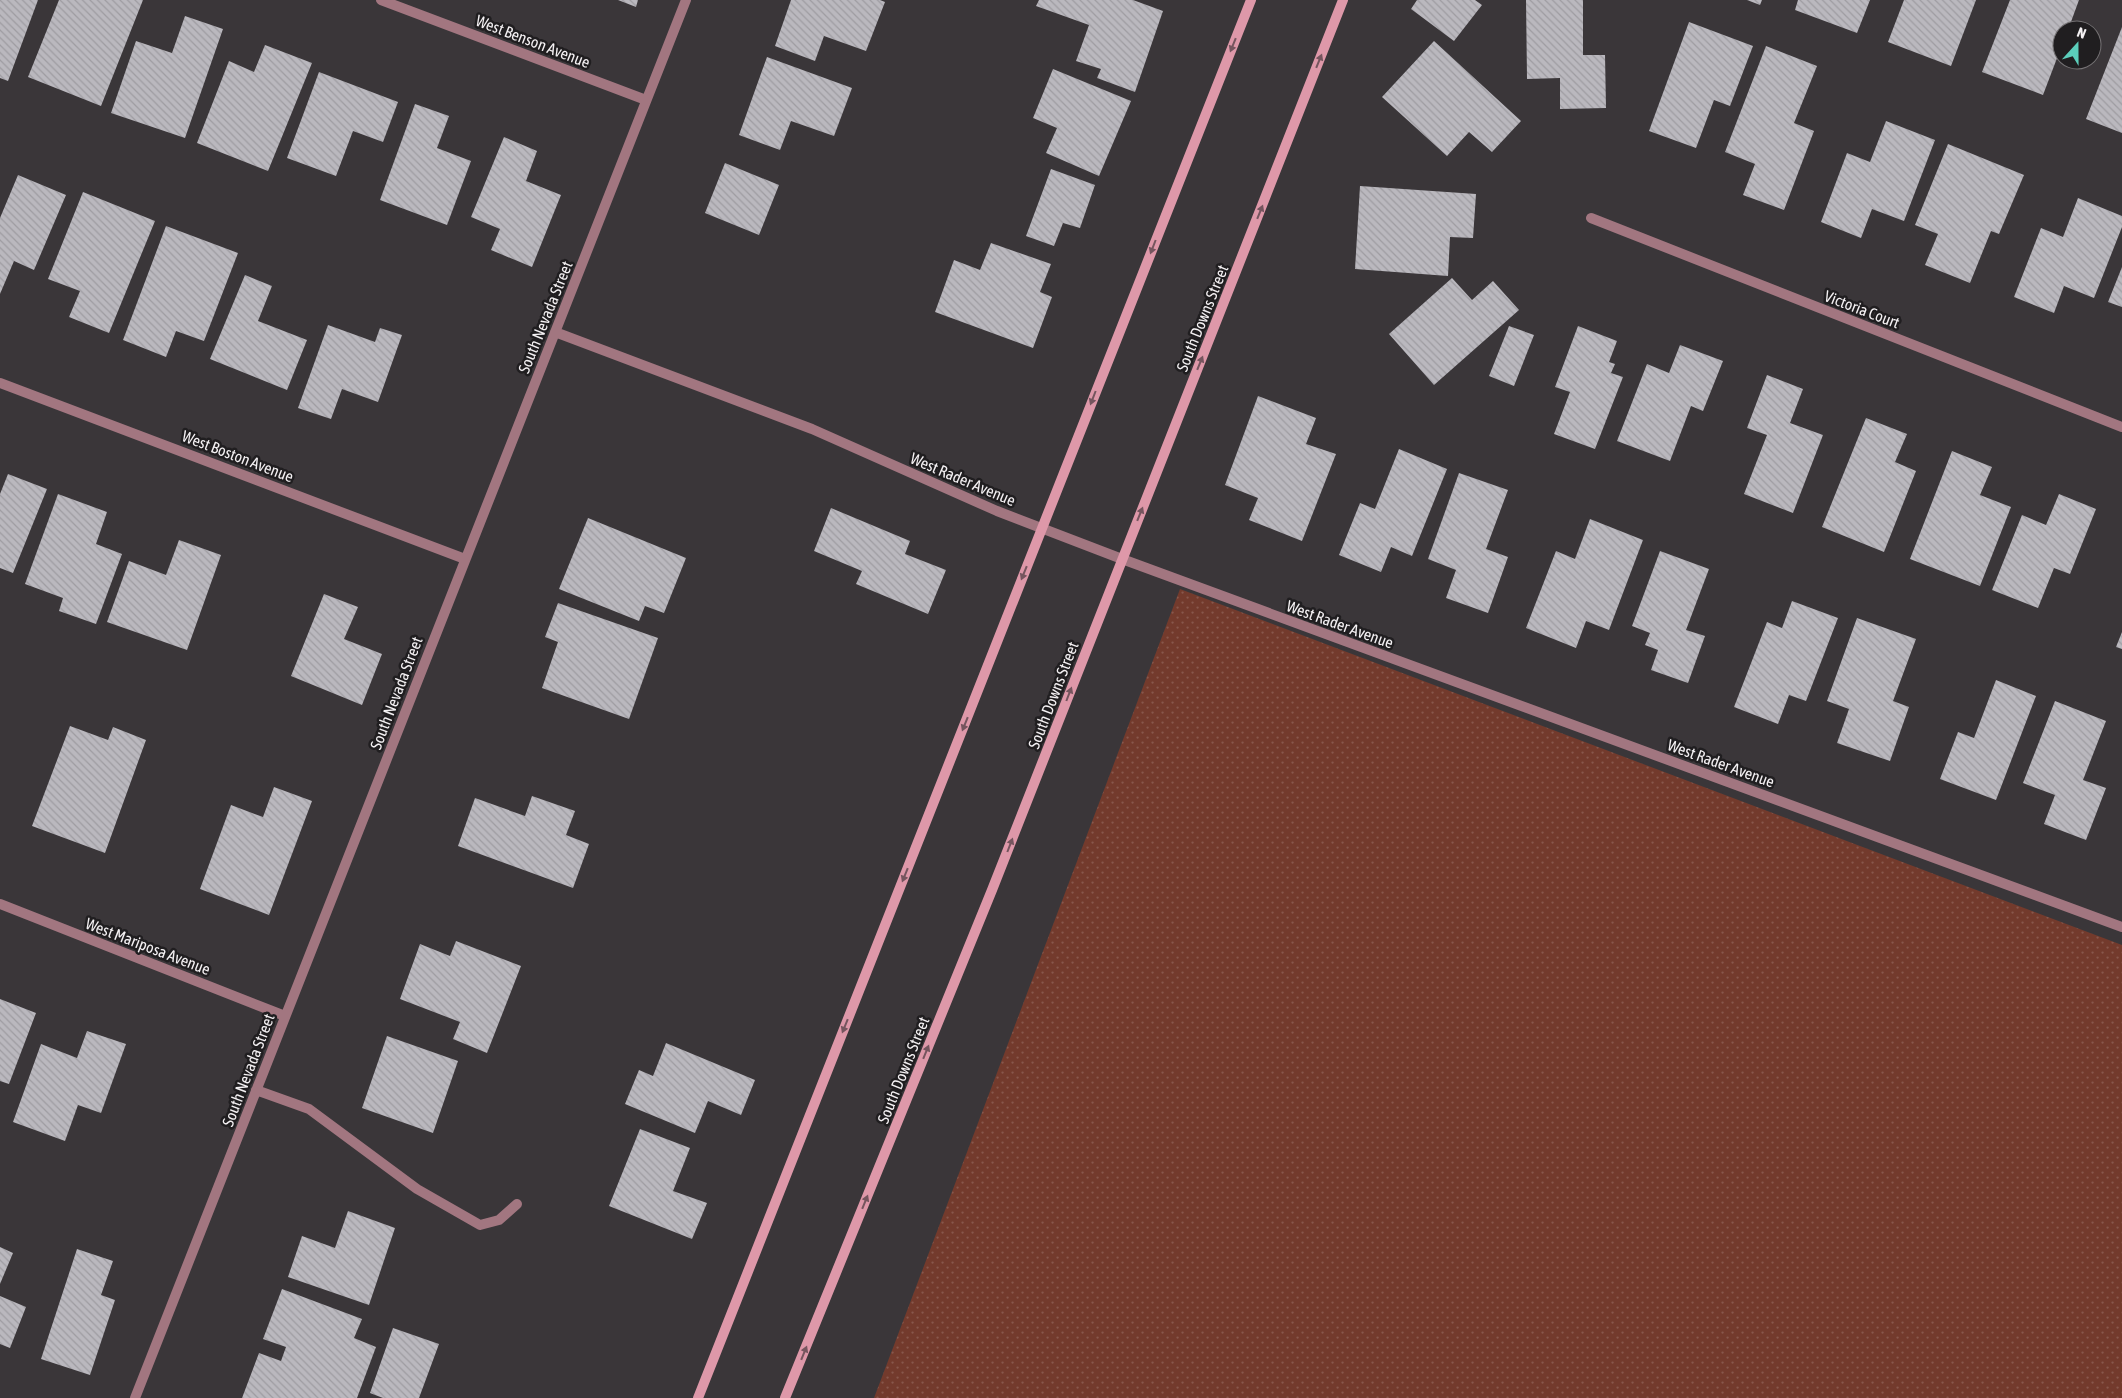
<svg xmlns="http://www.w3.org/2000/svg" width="2122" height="1398" font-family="'Asap Condensed',sans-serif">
<defs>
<pattern id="grass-dots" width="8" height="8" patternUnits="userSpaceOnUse" patternTransform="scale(1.25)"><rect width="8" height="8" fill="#733a2c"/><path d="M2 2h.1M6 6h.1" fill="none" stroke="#88574b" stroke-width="1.8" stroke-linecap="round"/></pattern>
<pattern id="building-back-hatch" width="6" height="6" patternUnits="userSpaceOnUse" patternTransform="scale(1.25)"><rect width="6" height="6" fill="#bab8be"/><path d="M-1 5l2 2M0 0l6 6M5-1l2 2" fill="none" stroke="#9e9ca1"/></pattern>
</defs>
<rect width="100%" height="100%" fill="#3a3639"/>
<!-- grass -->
<path fill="url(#grass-dots)" d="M1180,589L2122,945V1398H874Z"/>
<!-- building -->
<path fill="url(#building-back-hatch)" d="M0,0H38L8,81L0,78Z
M59,0H143L101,106L28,77Z
M618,0H638L636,7Z
M791,0H880L885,2L866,51L824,36L815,61L775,46Z
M1039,0H1133L1163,11L1135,92L1097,78L1101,69L1076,61L1089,25L1036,6Z
M1417,0H1475L1482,5L1454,41L1411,9Z
M1526,0H1583V55H1605L1606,108L1560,109V78L1527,79Z
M1747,0H1762L1760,5Z
M1798,0H1870L1857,33L1795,10Z
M1904,0H1976L1951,66L1888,42Z
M2010,0H2079L2068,30H2062V45L2043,95L1982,72Z
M185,16L223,29L185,138L111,113L136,41L172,53Z
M1689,22L1753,46L1730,106L1714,100L1696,148L1649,131Z
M2122,27V133L2086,119Z
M1434,41L1521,121L1492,152L1469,132L1447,156L1382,97Z
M265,45L312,63L268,171L197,143L229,61L254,72Z
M1766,46L1817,66L1794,123L1814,131L1784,210L1743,195L1755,164L1725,152Z
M767,57L852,88L834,136L791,121L780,150L739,135Z
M1053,69L1131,101L1099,176L1046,153L1057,128L1033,118Z
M319,72L398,102L383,142L353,131L336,176L287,158Z
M415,104L449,116L437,148L471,161L447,225L380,200Z
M1886,121L1935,140L1904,221L1872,209L1861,238L1821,222L1847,153L1870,162Z
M504,137L537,151L526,181L561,195L532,267L491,250L500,229L471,217Z
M1948,144L2024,175L1999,234L1991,231L1970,283L1925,265L1938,234L1915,225Z
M725,163L779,185L759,235L705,213Z
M1051,169L1095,185L1080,228L1063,223L1054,246L1026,236Z
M18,175L66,195L34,270L14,261L0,294V218Z
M1360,186L1476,194L1473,238L1450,237L1448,276L1355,269Z
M83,192L155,221L109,333L69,317L80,291L48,279Z
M2078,198L2122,216V227L2094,298L2064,286L2054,313L2014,297L2041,228L2063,237Z
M166,226L238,253L204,341L176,331L166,357L123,340Z
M991,243L1051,264L1040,292L1052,297L1033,348L935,312L954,260L980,270Z
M2122,267V307L2108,302Z
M245,275L272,286L258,321L307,340L287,390L210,359Z
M1452,278L1472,300L1493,281L1519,310L1434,385L1389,334Z
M328,325L375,342L380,328L402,335L378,402L342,389L331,419L298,408Z
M1509,326L1534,335L1514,386L1489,376Z
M1578,326L1617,341L1609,362L1615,364L1611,373L1623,377L1595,449L1554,434L1570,392L1555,387Z
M1680,345L1723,361L1703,411L1691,406L1670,461L1617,441L1647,364L1669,373Z
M1767,375L1803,389L1790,423L1823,435L1793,513L1744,494L1767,435L1747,428Z
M1258,396L1316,418L1306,444L1336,454L1302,541L1249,520L1258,498L1225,485Z
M1866,418L1907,434L1895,462L1916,471L1884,552L1822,527Z
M1399,449L1447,469L1412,556L1391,547L1381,572L1339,555L1360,503L1375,509Z
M1952,451L1992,467L1980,495L2011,507L1980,586L1910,559Z
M1459,473L1508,490L1486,549L1508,557L1488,613L1446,598L1456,570L1428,559Z
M8,474L47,489L13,573L0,568V494Z
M58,494L107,512L96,544L122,554L96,624L59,611L63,598L25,584Z
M2059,494L2096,509L2070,574L2054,568L2038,608L1992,590L2022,515L2046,525Z
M831,508L910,541L905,554L946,570L928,614L856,584L862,571L814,551Z
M588,518L686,558L664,613L645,606L639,621L559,589Z
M1590,519L1643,540L1609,630L1586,621L1576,648L1526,628L1556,551L1575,559Z
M179,540L221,555L187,650L107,622L129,561L166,575Z
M1660,551L1709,569L1686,630L1705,636L1688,683L1651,670L1658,650L1645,645L1650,633L1632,626Z
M324,594L358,607L344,639L382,654L362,705L291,676Z
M1792,601L1838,618L1806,701L1789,695L1778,724L1734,707L1767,622L1782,628Z
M558,603L658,638L629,719L542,688L558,642L545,637Z
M1857,618L1916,639L1893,701L1909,707L1890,761L1837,743L1849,709L1827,701Z
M2122,632V649L2116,647Z
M1996,680L2036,696L1996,800L1940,779L1958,732L1974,738Z
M2055,701L2106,721L2083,780L2106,788L2086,840L2044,824L2055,795L2023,783Z
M70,726L108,740L113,727L146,740L105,853L32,826Z
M274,787L312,801L269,915L200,889L231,805L263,817Z
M532,796L575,811L566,835L589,844L573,888L458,846L475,798L525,816Z
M456,941L521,966L487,1053L453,1039L460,1022L400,999L420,944L450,956Z
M0,999L36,1013L9,1084L0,1081Z
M87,1031L126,1044L101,1113L78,1105L65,1141L13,1122L41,1044L77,1058Z
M387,1036L458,1061L433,1133L362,1108Z
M666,1043L755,1080L741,1115L708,1101L695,1133L625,1104L639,1070L653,1076Z
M640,1129L690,1148L673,1191L707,1203L692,1239L609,1206Z
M348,1211L395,1228L369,1305L288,1277L302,1236L335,1248Z
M0,1247L13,1253L0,1284Z
M77,1249L113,1261L101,1295L115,1300L90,1375L41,1359Z
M282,1289L362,1319L354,1338L376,1347L357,1398H242L259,1353L281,1361L286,1347L263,1339Z
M0,1296L26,1307L10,1348L0,1344Z
M393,1328L439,1344L419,1398H383L370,1393Z"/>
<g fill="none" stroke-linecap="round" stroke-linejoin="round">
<!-- street -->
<path stroke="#a27680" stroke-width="10" d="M381,0L646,100
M1591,218L2122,427
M555,332L812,429L997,511L1122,559L2122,927
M0,383L465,559
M0,904L285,1016
M256,1090L309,1109L417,1189L480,1225L499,1220L517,1204
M135,1398L686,0"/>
<!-- secondary -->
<path stroke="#de98a9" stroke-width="10" d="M698,1398L1251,0
M785,1398L992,890L1343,0"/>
</g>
<!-- one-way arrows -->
<defs><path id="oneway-solid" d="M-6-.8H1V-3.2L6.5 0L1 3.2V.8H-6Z" transform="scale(1.25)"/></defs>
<g fill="#75555e">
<use href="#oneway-solid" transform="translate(1233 45) rotate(112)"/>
<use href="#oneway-solid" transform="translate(1319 61) rotate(-68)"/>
<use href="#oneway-solid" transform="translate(1260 212) rotate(-68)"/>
<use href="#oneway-solid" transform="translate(1153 247) rotate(111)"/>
<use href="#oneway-solid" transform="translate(1200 363) rotate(-68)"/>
<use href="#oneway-solid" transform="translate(1093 398) rotate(111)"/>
<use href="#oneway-solid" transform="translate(1140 514) rotate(-68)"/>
<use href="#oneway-solid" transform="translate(1024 573) rotate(112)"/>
<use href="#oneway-solid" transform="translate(1069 694) rotate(-69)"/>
<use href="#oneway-solid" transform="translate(965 724) rotate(112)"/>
<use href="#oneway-solid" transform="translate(1010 845) rotate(-69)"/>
<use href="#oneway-solid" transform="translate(905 875) rotate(112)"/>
<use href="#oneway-solid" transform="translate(845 1026) rotate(112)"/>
<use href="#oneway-solid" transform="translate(926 1052) rotate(-68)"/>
<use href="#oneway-solid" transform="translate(865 1202) rotate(-68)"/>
<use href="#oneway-solid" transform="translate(804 1353) rotate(-68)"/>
</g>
<g text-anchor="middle" stroke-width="5" stroke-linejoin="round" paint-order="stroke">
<!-- street labels -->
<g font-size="16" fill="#f4f1f3" stroke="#201e20">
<text transform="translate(533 41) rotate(21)" y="6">West Benson Avenue</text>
<text transform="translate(1862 309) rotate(21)" y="6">Victoria Court</text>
<text transform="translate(545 317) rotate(-68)" y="6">South Nevada Street</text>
<text transform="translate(1202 318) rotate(-68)" y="6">South Downs Street</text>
<text transform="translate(238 456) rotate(21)" y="6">West Boston Avenue</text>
<text transform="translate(963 479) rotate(23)" y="6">West Rader Avenue</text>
<text transform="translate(1340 624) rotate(20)" y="6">West Rader Avenue</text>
<text transform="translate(396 693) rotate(-69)" y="6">South Nevada Street</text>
<text transform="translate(1053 695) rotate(-69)" y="6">South Downs Street</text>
<text transform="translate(1721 763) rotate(20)" y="6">West Rader Avenue</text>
<text transform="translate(148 946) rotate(21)" y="6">West Mariposa Avenue</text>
<text transform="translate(248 1070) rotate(-69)" y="6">South Nevada Street</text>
<text transform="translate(903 1070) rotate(-68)" y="6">South Downs Street</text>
</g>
</g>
<!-- north arrow -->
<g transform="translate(2077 45) rotate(21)"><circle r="24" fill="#201e20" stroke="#757274"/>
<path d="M0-4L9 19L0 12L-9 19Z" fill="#5bcebb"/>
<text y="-8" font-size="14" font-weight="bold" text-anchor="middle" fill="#f4f1f3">N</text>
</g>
</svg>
